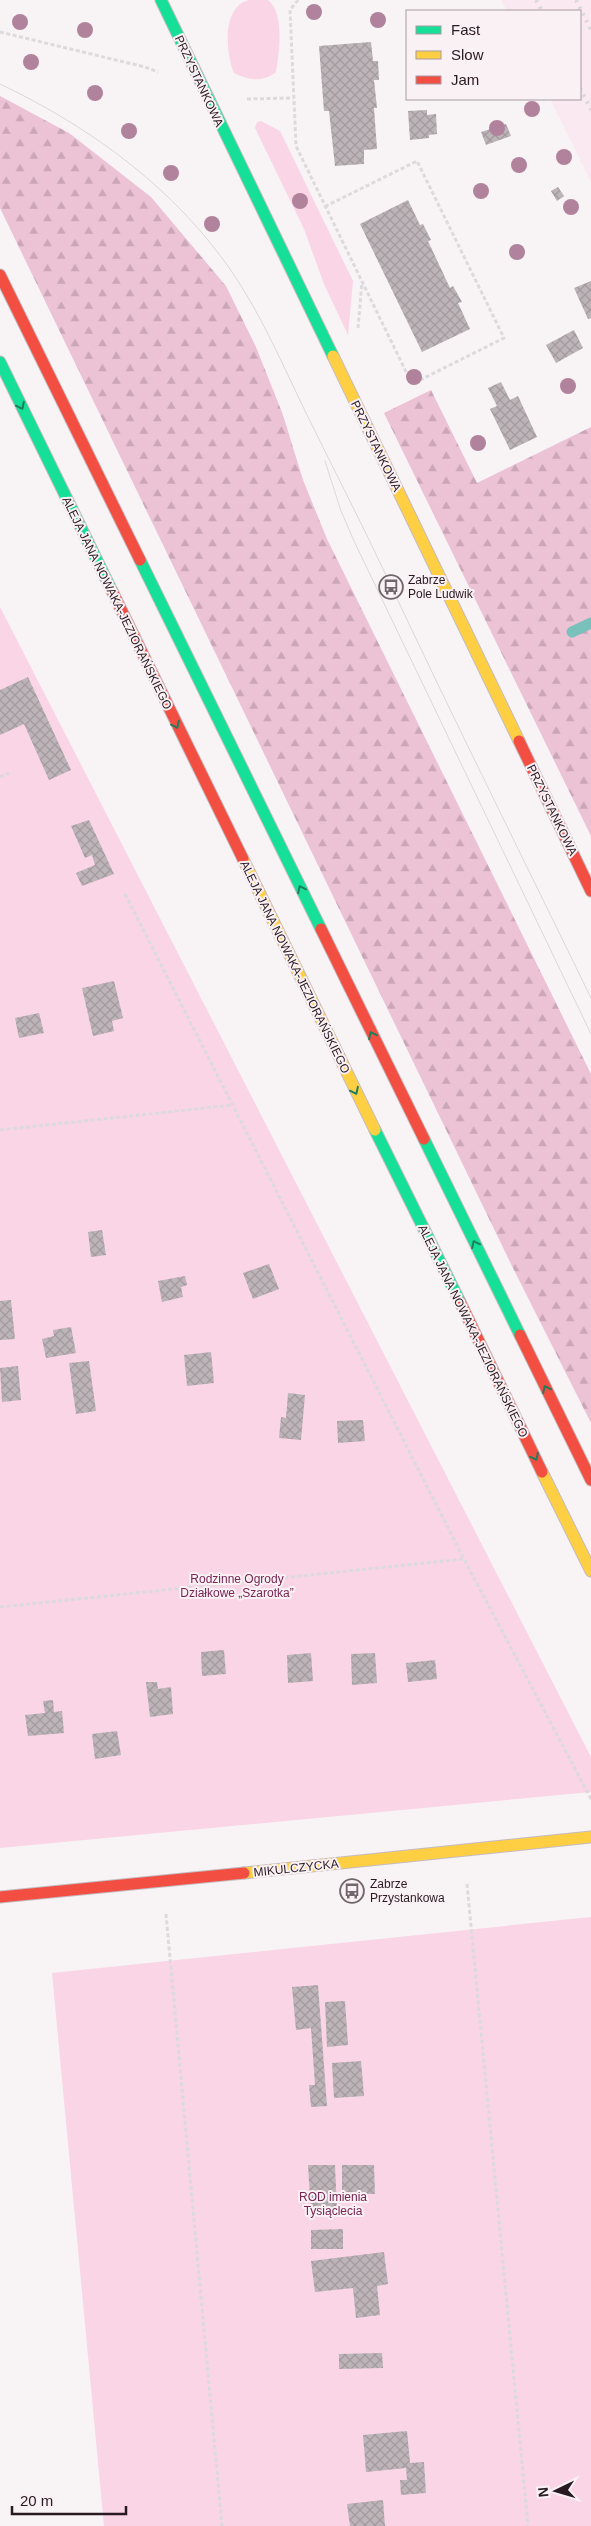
<svg xmlns="http://www.w3.org/2000/svg" width="591" height="2526" font-family="Helvetica,sans-serif">
<defs>
<pattern id="forest-firs" width="22" height="20" patternUnits="userSpaceOnUse" patternTransform="scale(1.25)"><rect width="22" height="20" fill="#ecc2d5"/><path d="M5 1l3.5 6h-7zM16 11l3.5 6h-7z" fill="#caa6b7"/></pattern>
<pattern id="building-cross-hatch" width="8" height="8" patternUnits="userSpaceOnUse" patternTransform="scale(1.25)"><rect width="8" height="8" fill="#bdb4b8"/><path d="M0 0l8 8M0 8l8-8" fill="none" stroke="#a29a9e"/></pattern>
</defs>
<rect width="100%" height="100%" fill="#f8f3f5"/>
<!-- built -->
<path fill="#fbe9f1" d="M501,0H591V182L550,99H580V11H507Z"/>
<!-- green -->
<path fill="#fad5e5" d="M268,0C285,13 279,54 276,72C263,83 248,80 234,73C226,54 221,7 249,0C255,0 262,0 268,0Z
M261,121L280,131L353,281L348,335L324,284L304,229L255,128L257,122Z
M0,607L591,1757V1792L0,1848Z
M591,1917V2526H104L52,1973Z"/>
<!-- forest -->
<path fill="url(#forest-firs)" d="M0,96L69,133L151,197L226,286L256,347L283,415L303,480L327,539L591,1074V1423L510,1262L0,208Z
M431,390L477,483L591,427V836L384,413Z"/>
<g fill="none" stroke-linecap="round" stroke-linejoin="round">
<!-- stream -->
<path stroke="#7bc1bb" stroke-width="11" d="M572,632L591,623"/>
</g>
<!-- building -->
<path fill="url(#building-cross-hatch)" d="M371,42L373,61H378L379,80H374L377,108H374L377,149L364,150V164L335,166L329,111H324L319,46Z
M427,110V115L436,114L437,134L429,135V138L410,140L408,111Z
M506,124L511,136L486,145L481,132Z
M558,187L564,196L557,201L551,191Z
M408,200L420,225L423,224L431,240L428,241L450,288L453,286L462,302L458,303L470,329L422,352L360,224Z
M591,281V318L588,319L574,288Z
M574,330L583,348L556,363L546,345Z
M501,382L510,400L518,396L537,437L510,450L490,409L497,406L488,388Z
M28,677L71,770L49,780L24,724L0,735V690Z
M89,820L114,874L82,886L76,873L95,865L92,855L85,858L71,826Z
M114,981L123,1018L112,1021L114,1031L93,1036L82,988Z
M39,1013L44,1033L19,1038L15,1018Z
M102,1230L106,1255L91,1257L88,1232Z
M269,1264L279,1289L253,1299L243,1273Z
M185,1276L187,1285L181,1287L183,1297L162,1302L158,1281Z
M11,1300L15,1339L0,1340V1301Z
M71,1327L76,1353L46,1358L42,1339L54,1336L53,1330Z
M211,1352L214,1383L187,1386L184,1355Z
M89,1361L96,1411L76,1414L69,1363Z
M18,1366L21,1400L2,1402L0,1368Z
M288,1393L305,1395L301,1440L279,1438L281,1417L286,1418Z
M363,1420L365,1441L338,1443L337,1421Z
M224,1650L226,1674L202,1676L201,1652Z
M311,1653L313,1681L288,1683L287,1655Z
M375,1653L377,1683L352,1685L351,1654Z
M435,1660L437,1679L408,1682L406,1663Z
M146,1682H157L158,1689L171,1687L173,1714L150,1717Z
M53,1700L54,1712L62,1711L64,1733L28,1736L25,1715L45,1713L43,1701Z
M117,1731L121,1755L95,1759L92,1734Z
M318,1985L327,2106L311,2107L309,2085H315L311,2028L296,2030L292,1987Z
M345,2001L348,2045L327,2047L325,2002Z
M361,2061L364,2096L334,2098L332,2063Z
M308,2165H335L337,2211L311,2213Z
M342,2165H374L375,2194H342Z
M343,2229V2249H311V2230Z
M384,2252L388,2284L377,2286L380,2315L356,2318L353,2288L315,2292L311,2261Z
M382,2353L383,2368L339,2369V2354Z
M407,2431L410,2463L424,2462L426,2493L401,2495L400,2480H407L406,2468L366,2472L363,2435Z
M383,2500L385,2526H350L347,2504Z"/>
<g fill="none" stroke-linecap="round" stroke-linejoin="round">
<!-- fast casing -->
<g stroke="#c4bbbf" stroke-width="13">
<path id="fast" d="M161,0L333,356
M0,362L112,591
M140,560L321,929
M375,1130L460,1302
M424,1139L520,1335"/>
</g>
<!-- slow casing -->
<g stroke="#c4bbbf" stroke-width="13">
<path id="slow" d="M333,356L519,741
M243,859L375,1130
M542,1472L591,1571
M244,1873L591,1837"/>
</g>
<!-- jam casing -->
<g stroke="#c4bbbf" stroke-width="13">
<path id="jam" d="M0,275L140,560
M112,591L243,859
M519,741L591,891
M321,929L424,1139
M460,1302L542,1472
M520,1335L591,1480
M0,1897L244,1873"/>
</g>
<!-- path -->
<path stroke="#dcdadc" stroke-width="3" stroke-dasharray="4 2.5" stroke-linecap="butt" d="M298,0L290,10L296,146L412,384L504,338L417,161L326,206
M0,32L145,67L158,72
M247,99L294,98
M358,328L362,282
M0,777L9,773
M125,894L464,1559L591,1799
M0,1130L233,1105
M0,1607L464,1559
M467,1884L528,2526
M166,1914L222,2526"/>
<!-- fast -->
<use href="#fast" stroke="#16e098" stroke-width="11"/>
<!-- slow -->
<use href="#slow" stroke="#ffcf43" stroke-width="11"/>
<!-- jam -->
<use href="#jam" stroke="#f24e42" stroke-width="11"/>
<!-- tram -->
<path stroke="#dad8d9" stroke-width="1" d="M0,84C84,124 162,179 219,254C259,306 283,367 312,425C336,474 361,522 384,571C451,714 522,856 591,998
M325,461L341,511L354,541L591,1034"/>
<!-- rail -->
<path stroke="#dad8d9" stroke-width="4" stroke-dasharray="2.5 5" stroke-linecap="butt" d="M536,0L542,11
M576,0L591,30
M580,88L591,110"/>
</g>
<!-- trees -->
<g fill="#b1829b">
<circle cx="314" cy="12" r="8"/>
<circle cx="378" cy="20" r="8"/>
<circle cx="20" cy="22" r="8"/>
<circle cx="85" cy="30" r="8"/>
<circle cx="31" cy="62" r="8"/>
<circle cx="95" cy="93" r="8"/>
<circle cx="532" cy="109" r="8"/>
<circle cx="497" cy="128" r="8"/>
<circle cx="129" cy="131" r="8"/>
<circle cx="564" cy="157" r="8"/>
<circle cx="519" cy="165" r="8"/>
<circle cx="171" cy="173" r="8"/>
<circle cx="481" cy="191" r="8"/>
<circle cx="300" cy="201" r="8"/>
<circle cx="571" cy="207" r="8"/>
<circle cx="212" cy="224" r="8"/>
<circle cx="517" cy="252" r="8"/>
<circle cx="414" cy="377" r="8"/>
<circle cx="568" cy="386" r="8"/>
<circle cx="478" cy="443" r="8"/>
</g>
<!-- one-way arrows -->
<defs><path id="oneway-chevron" d="M-2-3.5L2.5 0L-2 3.5" fill="none" stroke-width="1.6" stroke-linecap="round" stroke-linejoin="round" transform="scale(1.25)"/></defs>
<g stroke="#1f7d5c">
<use href="#oneway-chevron" transform="translate(21 406) rotate(64)"/>
<use href="#oneway-chevron" transform="translate(176 725) rotate(64)"/>
<use href="#oneway-chevron" transform="translate(301 889) rotate(-116)"/>
<use href="#oneway-chevron" transform="translate(372 1035) rotate(-116)"/>
<use href="#oneway-chevron" transform="translate(355 1091) rotate(64)"/>
<use href="#oneway-chevron" transform="translate(475 1244) rotate(-116)"/>
<use href="#oneway-chevron" transform="translate(546 1389) rotate(-116)"/>
<use href="#oneway-chevron" transform="translate(535 1457) rotate(64)"/>
</g>
<!-- icons -->
<defs>
<g id="bus-ring" transform="scale(1.25)"><circle r="9.5" fill="#faf1f5" stroke="#71666b" stroke-width="1.5"/><path d="M-5-6H5V4H4V6H2V4H-2V6H-4V4H-5ZM-3.5-4V0h7V-4ZM-3.5 1.2v1.5H-2V1.2ZM2 1.2v1.5H3.5V1.2Z" fill="#71666b"/></g>
</defs>
<g fill-rule="evenodd">
<use href="#bus-ring" x="391" y="587"/>
<use href="#bus-ring" x="352" y="1891"/>
</g>
<g text-anchor="middle" stroke-width="4" stroke-linejoin="round" paint-order="stroke">
<!-- street labels -->
<g font-size="12" fill="#281a21" stroke="#faf1f5">
<text transform="translate(199 81) rotate(65)" y="4">PRZYSTANKOWA</text>
<text transform="translate(376 446) rotate(64)" y="4">PRZYSTANKOWA</text>
<text transform="translate(117 603) rotate(64)" y="4">ALEJA JANA NOWAKA-JEZIORAŃSKIEGO</text>
<text transform="translate(552 810) rotate(64)" y="4">PRZYSTANKOWA</text>
<text transform="translate(295 967) rotate(64)" y="4">ALEJA JANA NOWAKA-JEZIORAŃSKIEGO</text>
<text transform="translate(473 1331) rotate(64)" y="4">ALEJA JANA NOWAKA-JEZIORAŃSKIEGO</text>
<text transform="translate(296 1868) rotate(-6)" y="4">MIKULCZYCKA</text>
</g>
<!-- poi labels -->
<g font-size="12" fill="#281a21" stroke="#faf1f5" text-anchor="start">
<text x="408" y="584">Zabrze<tspan x="408" dy="14">Pole Ludwik</tspan></text>
<text x="370" y="1888">Zabrze<tspan x="370" dy="14">Przystankowa</tspan></text>
</g>
<!-- park labels -->
<g font-size="12" fill="#772552" stroke="#faf1f5">
<text x="237" y="1583">Rodzinne Ogrody<tspan x="237" dy="14">Działkowe „Szarotka”</tspan></text>
<text x="333" y="2201">ROD imienia<tspan x="333" dy="14">Tysiąclecia</tspan></text>
</g>
</g>
<!-- legend -->
<rect x="406" y="10" width="175" height="90" fill="#faf1f5" stroke="#a69ba0"/>
<rect x="416" y="26" width="25" height="8" fill="#16e098" stroke="#a69ba0"/>
<text x="451" y="35" font-size="15" fill="#281a21">Fast</text>
<rect x="416" y="51" width="25" height="8" fill="#ffcf43" stroke="#a69ba0"/>
<text x="451" y="60" font-size="15" fill="#281a21">Slow</text>
<rect x="416" y="76" width="25" height="8" fill="#f24e42" stroke="#a69ba0"/>
<text x="451" y="85" font-size="15" fill="#281a21">Jam</text>
<!-- north arrow -->
<g transform="translate(556 2491) rotate(265)" stroke="#faf1f5" stroke-width="4" paint-order="stroke">
<path d="M0-4L9 19L0 12L-9 19Z" fill="#281a21"/>
<text y="-8" font-size="14" font-weight="bold" text-anchor="middle" fill="#281a21">N</text>
</g>
<!-- scale -->
<path d="M12 2506v8h114v-8" fill="none" stroke="#281a21" stroke-width="2.5"/>
<text x="20" y="2506" font-size="15" fill="#281a21" stroke="#faf1f5" stroke-width="4" paint-order="stroke">20 m</text>
</svg>
